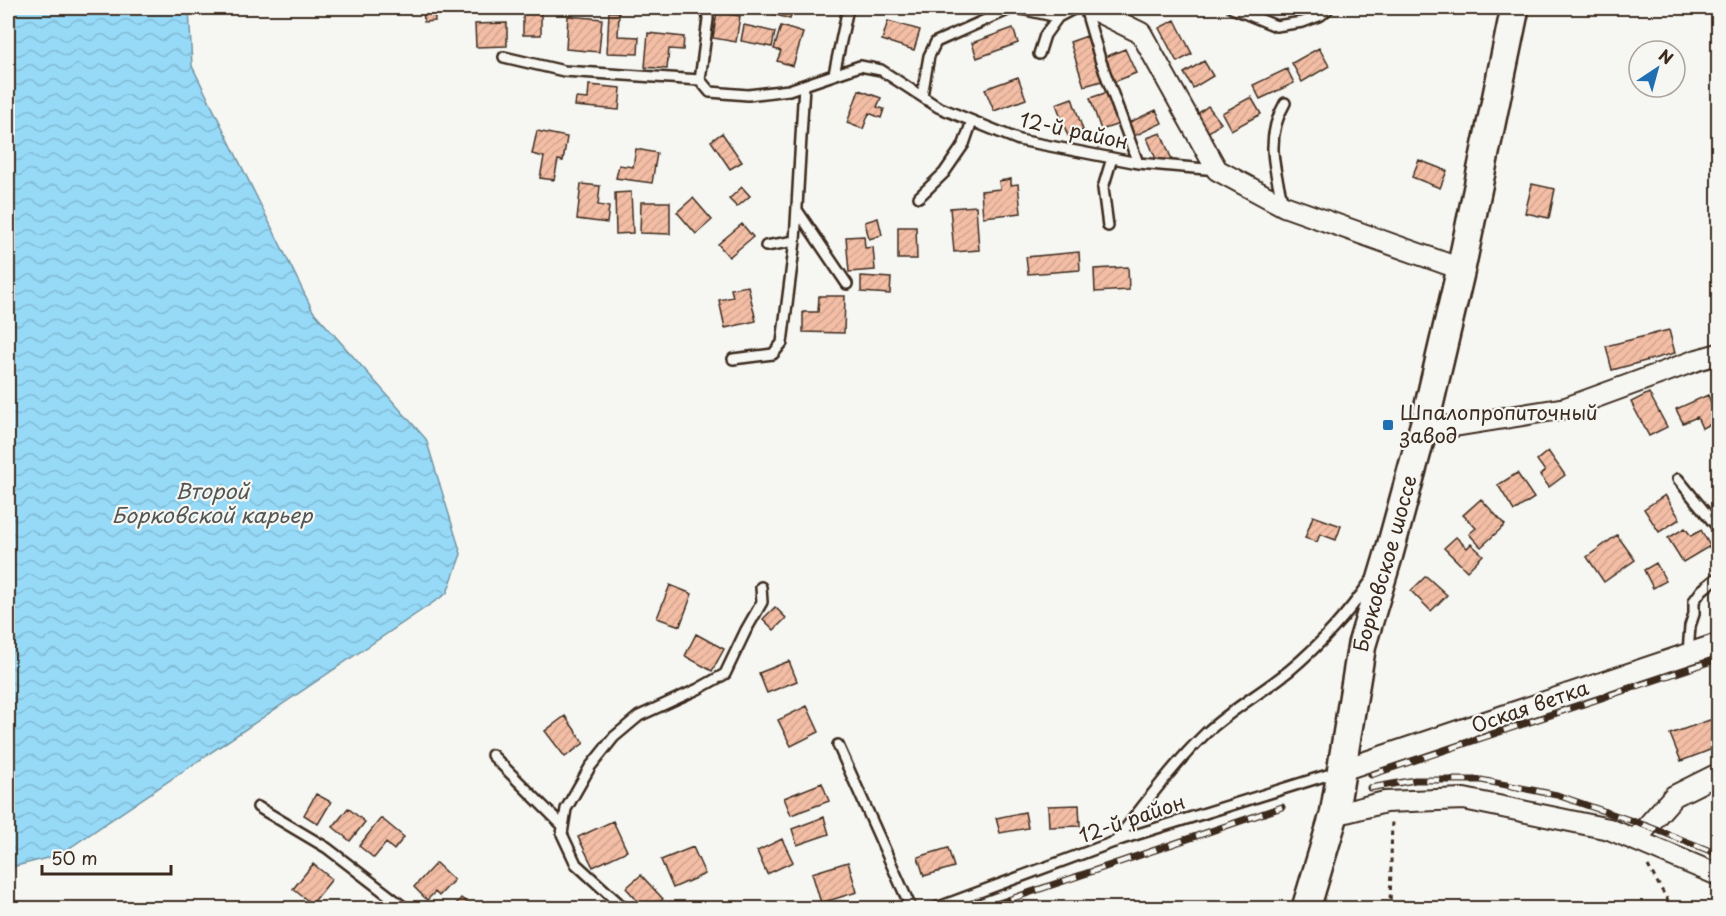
<svg xmlns="http://www.w3.org/2000/svg" width="1726" height="916" font-family="'Playpen Sans',sans-serif">
<defs>
<pattern id="water-waves" width="16" height="10" patternUnits="userSpaceOnUse" patternTransform="scale(1.5)"><rect width="16" height="10" fill="#96daf8"/><path d="M0 5q4-4 8 0t8 0" fill="none" stroke="#82bbd4"/></pattern>
<pattern id="building-hatch" width="6" height="6" patternUnits="userSpaceOnUse" patternTransform="scale(1.5)"><rect width="6" height="6" fill="#f3bea5"/><path d="M-1 1l2-2M0 6l6-6M5 7l2-2" fill="none" stroke="#d1a38e"/></pattern>
</defs>
<rect width="100%" height="100%" fill="#f6f6f2"/>
<filter id="ink" filterUnits="userSpaceOnUse"><feTurbulence type="fractalNoise" baseFrequency=".0167" numOctaves="2"/><feDisplacementMap in="SourceGraphic" scale="12" xChannelSelector="R" yChannelSelector="G"/><feConvolveMatrix kernelMatrix="1 2 1 2 8 2 1 2 1" color-interpolation-filters="sRGB"/></filter>
<g filter="url(#ink)">
<!-- water -->
<path fill="url(#water-waves)" stroke="#7294a1" stroke-width="1.5" d="M8,8H189L192,66L313,311L426,439L461,554L447,593L59,855L8,868Z"/>
<!-- building -->
<path fill="url(#building-hatch)" stroke="#3b2a1e" stroke-width="1.5" d="M403,8H434L435,21L424,22L423,9L404,11Z
M523,8H541V35H523Z
M775,8H793L790,19L773,14Z
M1290,8H1306L1297,15Z
M609,12H619L618,36L639,37L638,54L607,53Z
M717,12L740,16L736,42L713,38Z
M568,16L602,19L599,52L566,49Z
M1175,20L1192,54L1177,62L1159,28Z
M888,21L920,30L914,50L882,40Z
M507,23V46L476,47L475,24Z
M744,25L775,32L772,47L741,41Z
M781,26L803,33L793,66L777,61L781,51L774,49Z
M1013,28L1018,43L977,58L972,43Z
M648,33L684,37L683,50L669,49L667,69L645,67Z
M1087,36L1102,81L1084,86L1070,42Z
M1319,48L1329,66L1302,82L1292,63Z
M1125,49L1136,73L1114,82L1103,58Z
M1204,61L1213,76L1193,88L1184,73Z
M1287,69L1294,83L1260,99L1253,85Z
M1018,77L1026,99L994,111L985,89Z
M589,85L621,88L619,110L575,106L576,98L588,99Z
M859,90L881,98L877,107L884,109L881,118L869,113L863,129L847,123Z
M1108,92L1119,124L1101,130L1090,98Z
M1251,97L1261,114L1231,130L1222,113Z
M1072,98L1083,130L1068,136L1056,104Z
M1208,106L1221,123L1209,132L1196,115Z
M1156,110L1162,123L1134,136L1128,123Z
M537,131L567,137L563,161L558,160L554,180L540,178L544,157L532,154Z
M722,133L742,162L730,169L711,141Z
M1161,133L1172,160L1159,166L1147,138Z
M636,149L657,153L652,183L616,178L619,165L633,167Z
M1419,160L1447,171L1440,188L1412,177Z
M1011,179V185L1018,184L1021,213L983,217L981,191L1000,189L999,181Z
M581,184L600,186L598,205L609,207L607,223L577,219Z
M1532,184L1555,189L1549,218L1525,213Z
M742,187L750,196L737,207L729,199Z
M631,192L633,233L616,234L615,193Z
M693,198L712,220L696,234L677,212Z
M641,202H670V234L640,233Z
M976,206L979,250L954,252L950,208Z
M878,218L882,235L869,239L865,222Z
M742,224L753,237L729,257L718,244Z
M898,227H916L917,259H898Z
M864,236L865,248L873,247L875,270L849,272L846,237Z
M1079,252L1080,270L1028,274L1026,257Z
M1128,267L1129,290L1095,292L1094,269Z
M861,276L891,278L890,294L861,292Z
M748,286L756,321L725,328L719,300L733,297L731,289Z
M819,296H845L844,333L803,332V312H818Z
M1669,330L1675,353L1612,370L1606,346Z
M1649,393L1667,427L1649,436L1631,402Z
M1708,395L1718,421L1702,428L1697,417L1683,423L1676,409Z
M1548,451L1565,475L1549,487L1540,475L1545,471L1537,460Z
M1517,473L1534,498L1514,511L1498,485Z
M1665,495L1680,519L1659,532L1644,509Z
M1481,499L1505,525L1481,547L1469,534L1476,528L1463,515Z
M1313,516L1341,526L1336,540L1320,534L1317,542L1305,538Z
M1685,528L1691,536L1701,530L1710,546L1683,562L1668,538Z
M1617,535L1635,560L1604,582L1587,557Z
M1456,537L1467,548L1471,544L1483,555L1467,571L1444,548Z
M1656,563L1666,581L1653,588L1644,570Z
M1426,576L1447,595L1431,611L1411,591Z
M670,585L692,594L680,626L657,618Z
M775,607L786,618L774,630L763,619Z
M696,634L724,649L712,671L685,656Z
M789,661L797,681L767,693L759,673Z
M807,706L819,732L791,746L778,720Z
M565,716L584,743L565,757L545,731Z
M1718,717V747L1681,761L1670,734Z
M822,783L829,801L791,815L784,798Z
M316,794L331,802L318,824L304,815Z
M1079,805L1080,826L1049,827L1048,806Z
M348,808L365,822L350,841L333,827Z
M1025,812L1028,828L1000,833L996,818Z
M824,817L829,834L797,845L792,829Z
M381,818L404,837L394,850L386,843L374,858L359,846Z
M613,821L627,851L593,867L578,837Z
M782,839L793,862L767,874L757,851Z
M693,847L705,874L673,888L661,860Z
M948,848L954,867L924,876L918,857Z
M848,862L857,892L821,903L812,873Z
M436,863L454,880L439,896L435,892L427,900L414,887Z
M313,864L332,879L312,904L293,889Z
M641,875L663,899L652,908H644L626,888Z
M461,898L475,908H453Z"/>
<g fill="none" stroke-linecap="round" stroke-linejoin="round">
<!-- lane casing -->
<g stroke="#3b2a1e" stroke-width="14">
<path id="lane" d="M707,8L708,19L700,80L710,92L748,95L789,90L860,66L881,70L938,107L1019,140L1138,163L1217,170
M1016,8L1058,17L1075,8
M1085,8L1100,59L1138,163
M1232,8L1276,26L1303,22L1321,15L1329,8
M1039,54L1045,35L1058,17
M504,57L564,71L700,80
M834,74L848,8
M922,96L929,56L936,42L1012,8
M919,197L944,173L964,144L972,121
M1283,204C1274,168 1265,137 1285,103
M797,210L847,284
M1108,226L1103,188L1112,158
M766,246L795,241
M733,359L773,354L782,343L795,241L804,85
M1678,479L1718,528
M1688,653L1690,626L1694,614V601L1702,590L1718,577
M838,745L911,908
M492,755L563,826
M258,807L327,848L405,908
M1115,842C1144,805 1172,766 1206,733C1232,709 1263,692 1290,670C1321,644 1347,615 1370,582
M624,908L576,864L562,834L566,809L590,767L614,737L639,716L698,689L725,674L746,630L762,602L761,587
M936,908L1122,839L1337,772"/>
</g>
<!-- street casing -->
<g stroke="#3b2a1e" stroke-width="24">
<path id="street" d="M1090,8L1141,33L1217,170L1284,206L1461,269
M1425,422L1448,427L1566,408L1697,360L1718,354
M1342,770L1718,644
M1334,815L1385,802L1464,799L1609,829L1718,875
M1635,840L1674,796L1718,774"/>
</g>
<!-- secondary casing -->
<g stroke="#3b2a1e" stroke-width="32">
<g id="secondary">
<path id="s1" d="M1306,908L1334,815L1362,644L1389,554L1425,422L1461,269L1515,8"/>
</g>
</g>
<!-- path -->
<path stroke="#3b2a1e" stroke-width="3" stroke-dasharray="4.5 4.5" stroke-linecap="butt" d="M1648,866L1672,908
M1390,908L1392,818"/>
<!-- lane -->
<use href="#lane" stroke="#f6f6f2" stroke-width="9"/>
<!-- street -->
<use href="#street" stroke="#f6f6f2" stroke-width="20"/>
<!-- secondary -->
<use href="#secondary" stroke="#f6f6f2" stroke-width="27"/>
<!-- rail casing -->
<g stroke="#3b2a1e" stroke-width="7">
<path id="rail" d="M1371,775L1718,659
M1370,788L1415,780H1481L1557,795L1647,826L1718,854
M984,908L1282,807"/>
</g>
<!-- rail -->
<use href="#rail" stroke="#f6f6f2" stroke-width="4.5" stroke-dasharray="14" stroke-linecap="butt"/>
</g>
</g>
<!-- markers -->
<rect fill="#1f6fb2" stroke="#f6f6f2" stroke-width="2" x="1382" y="419" width="12" height="12" rx="3"/>
<g text-anchor="middle" stroke-width="4.5" stroke-linejoin="round" paint-order="stroke">
<!-- street labels -->
<g font-size="20" fill="#3b2a1e" stroke="#f6f6f2">
<text transform="translate(1074 131) rotate(12)" y="7">12-й район</text>
<text dy="7" stroke="none"><textPath href="#s1" startOffset="354">Борковское шоссе</textPath></text>
<text transform="translate(1530 707) rotate(-19)" y="7">Оская ветка</text>
<text transform="translate(1132 819) rotate(-19)" y="7">12-й район</text>
</g>
<!-- poi labels -->
<g font-size="20" fill="#3b2a1e" stroke="#f6f6f2" text-anchor="start">
<text x="1400" y="420">Шпалопропиточный<tspan x="1400" dy="23">завод</tspan></text>
</g>
<!-- water labels -->
<g font-size="21" font-style="italic" fill="#525654" stroke="#f6f6f2">
<text x="212" y="499">Второй<tspan x="212" dy="24">Борковской карьер</tspan></text>
</g>
</g>
<!-- margin -->
<rect width="1726" height="916" fill="none" stroke="#f6f6f2" stroke-width="30"/>
<rect x="15" y="15" width="1696" height="886" fill="none" stroke="#3b2a1e" stroke-width="2" filter="url(#ink)"/>
<!-- north arrow -->
<g transform="translate(1657 69) rotate(36)"><circle r="28" fill="#f6f6f2" stroke="#aba49d" stroke-width="1.5"/>
<path d="M0-4.5L10 22L0 15L-10 22Z" fill="#1f6fb2"/>
<text y="-9" font-size="16" font-weight="bold" text-anchor="middle" fill="#3b2a1e">N</text>
</g>
<!-- scale -->
<path d="M42 865v9h129v-9" fill="none" stroke="#3b2a1e" stroke-width="3"/>
<text x="51" y="865" font-size="18" fill="#3b2a1e" stroke="#f6f6f2" stroke-width="4.5" paint-order="stroke">50 m</text>
</svg>
